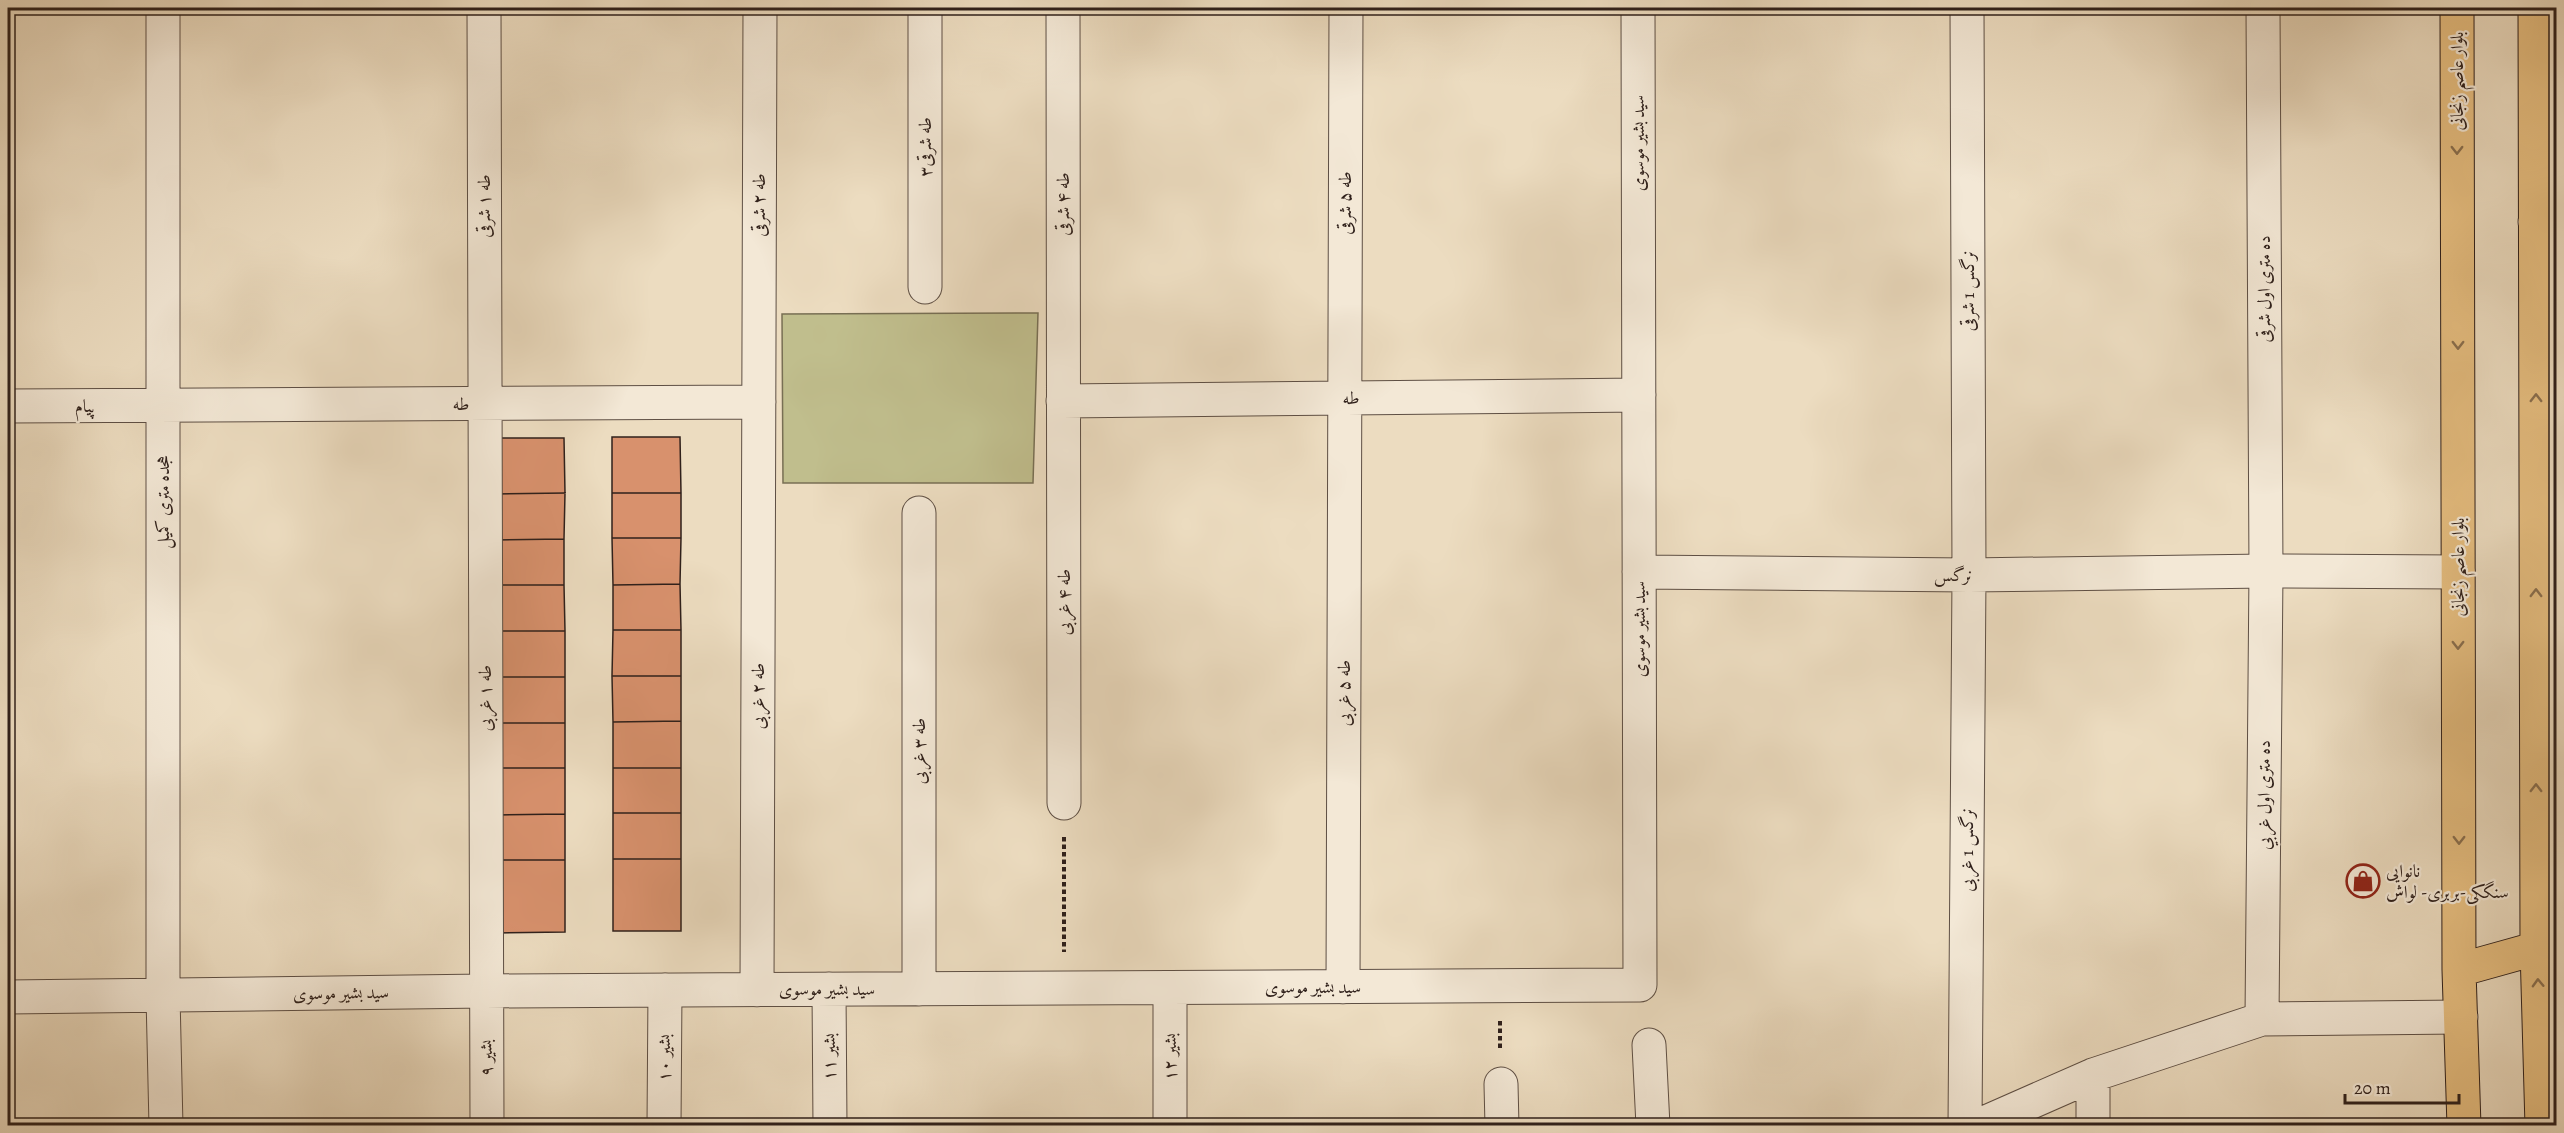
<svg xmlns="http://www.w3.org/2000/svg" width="2564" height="1133" font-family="Alegreya,Amiri,serif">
<rect width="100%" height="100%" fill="#ecdcc0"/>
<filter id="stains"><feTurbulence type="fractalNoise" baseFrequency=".00333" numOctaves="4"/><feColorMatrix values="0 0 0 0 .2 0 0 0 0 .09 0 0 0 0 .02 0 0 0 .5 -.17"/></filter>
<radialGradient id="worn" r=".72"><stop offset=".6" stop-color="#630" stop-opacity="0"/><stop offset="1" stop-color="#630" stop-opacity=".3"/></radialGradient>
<!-- green -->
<path fill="#c0be8d" stroke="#786f54" stroke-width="1.5" d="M1038,313L1033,483H783L782,314Z"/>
<!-- building -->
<path fill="#d8916d" stroke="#2f201b" stroke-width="1.5" d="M612,437H680L681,493H612Z
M496,438H564L565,493L496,494Z
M565,493L564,539L496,540V494Z
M612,493H681V538H612Z
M612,538H681L680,584L613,585Z
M564,539V585H497L496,540Z
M680,584L681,630H613V585Z
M497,585H564L565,631H496Z
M613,630H681V676H612Z
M496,631H565V677H496Z
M612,676H681V721L613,722Z
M496,677H565V723H497Z
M681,721V768H613V722Z
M497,723H565V768H497Z
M497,768H565V814L497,815Z
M613,768H681V813H613Z
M613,813H681V859H613Z
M565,814V860H497V815Z
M613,859H681V931H613Z
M497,860H565V932L497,933Z"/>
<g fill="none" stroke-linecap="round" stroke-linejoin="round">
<!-- minor casing -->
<g stroke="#5e4f44" stroke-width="35">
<path id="minor" d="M163,8V996L166,1126
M484,8L487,1126
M1063,8L1064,803
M2535,222H2556
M925,287V8
M1063,401L1639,395
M8,406L759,402
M919,513V989
M1639,572L1969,575L2266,571L2458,572
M1343,987L1346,8
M1170,988V1126
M829,989L830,1126
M757,990L760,8
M8,997L485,991L1640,985L1638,8
M2262,1019L2266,571L2263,8
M1649,1045L1653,1126
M2093,1075V1126
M1501,1084L1502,1126
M664,1126L665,990
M1965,1126L1969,575L1967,8
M1977,1126L2093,1075L2262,1019L2461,1017"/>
</g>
<!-- major casing -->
<g stroke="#2f201b" stroke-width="35">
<path id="major" d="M2457,8L2459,970L2464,1126
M2535,8L2537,949L2542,1126
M2459,970L2556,943"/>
</g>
<!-- path -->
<path stroke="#2f201b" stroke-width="4" stroke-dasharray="4.5 3" stroke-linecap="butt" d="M1064,837V952
M1500,1021V1050"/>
<!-- minor -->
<use href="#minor" stroke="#f3e8d6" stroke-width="33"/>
<!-- major -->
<use href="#major" stroke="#e6be80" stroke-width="33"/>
</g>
<!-- one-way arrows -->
<defs><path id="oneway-chevron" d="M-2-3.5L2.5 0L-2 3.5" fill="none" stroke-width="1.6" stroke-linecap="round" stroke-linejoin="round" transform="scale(1.5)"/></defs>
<g stroke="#8a6f4e">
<use href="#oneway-chevron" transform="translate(2457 150) rotate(90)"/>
<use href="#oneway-chevron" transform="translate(2458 345) rotate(90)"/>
<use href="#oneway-chevron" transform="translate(2536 398) rotate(-90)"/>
<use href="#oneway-chevron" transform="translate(2536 593) rotate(-90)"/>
<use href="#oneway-chevron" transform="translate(2458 645) rotate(90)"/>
<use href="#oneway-chevron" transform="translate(2536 788) rotate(-90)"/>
<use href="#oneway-chevron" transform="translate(2459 840) rotate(90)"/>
<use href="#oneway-chevron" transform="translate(2538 983) rotate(-92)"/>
</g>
<!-- icons -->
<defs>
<g id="shop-ring" transform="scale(1.725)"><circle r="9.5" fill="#f3e8d6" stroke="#8f2418" stroke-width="1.5"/><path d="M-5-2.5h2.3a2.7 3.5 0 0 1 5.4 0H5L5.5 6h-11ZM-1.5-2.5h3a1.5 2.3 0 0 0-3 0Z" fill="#8f2418"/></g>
</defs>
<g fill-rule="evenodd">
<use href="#shop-ring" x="2363" y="881"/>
</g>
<g text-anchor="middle" stroke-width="4.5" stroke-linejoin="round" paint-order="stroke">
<!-- street labels -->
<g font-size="18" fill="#2f201b" stroke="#f3e8d6">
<text transform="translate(2457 81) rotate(-90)" y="6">بلوار عاصم زنجانی</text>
<text transform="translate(1638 143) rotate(-90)" y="6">سید بشیر موسوی</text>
<text transform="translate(925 147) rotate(-90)" y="6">طه شرقی۳</text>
<text transform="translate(1345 203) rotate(-90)" y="6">طه ۵ شرقی</text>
<text transform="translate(1063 204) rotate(-90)" y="6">طه ۴ شرقی</text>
<text transform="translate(759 205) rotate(-90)" y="6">طه ۲ شرقی</text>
<text transform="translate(484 206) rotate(-90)" y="6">طه ۱ شرقی</text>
<text transform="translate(2264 289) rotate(-90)" y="6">ده متری اول شرقی</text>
<text transform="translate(1968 291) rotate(-90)" y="6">نرگس 1 شرقی</text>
<text transform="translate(1351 398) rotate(-1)" y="6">طه</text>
<text x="461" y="410">طه</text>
<text x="85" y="412">پیام</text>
<text transform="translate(163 502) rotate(-90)" y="6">هجده متری کمیل</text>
<text transform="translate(2458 567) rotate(-90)" y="6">بلوار عاصم زنجانی</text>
<text x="1953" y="581">نرگس</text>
<text transform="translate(1064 602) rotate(-90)" y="6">طه ۴ غربی</text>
<text transform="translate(1639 629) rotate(-90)" y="6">سید بشیر موسوی</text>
<text transform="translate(1344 693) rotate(-90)" y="6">طه ۵ غربی</text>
<text transform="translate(758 696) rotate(-90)" y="6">طه ۲ غربی</text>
<text transform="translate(485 698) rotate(-90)" y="6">طه ۱ غربی</text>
<text transform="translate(919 751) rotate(-90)" y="6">طه ۳ غربی</text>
<text transform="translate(2264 795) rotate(-90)" y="6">ده متری اول غربي</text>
<text transform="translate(1967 850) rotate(-90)" y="6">نرگس 1 غربی</text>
<text x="1313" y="993">سید بشیر موسوی</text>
<text x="827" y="995">سید بشیر موسوی</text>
<text transform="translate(341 993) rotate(-1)" y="6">سید بشیر موسوی</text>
<text transform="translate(829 1057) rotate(-90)" y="6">بشیر ۱۱</text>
<text transform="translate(1170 1057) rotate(-90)" y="6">بشیر ۱۲</text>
<text transform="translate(486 1058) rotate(-91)" y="6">بشیر ۹</text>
<text transform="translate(664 1058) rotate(-90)" y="6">بشیر ۱۰</text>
</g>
<!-- poi labels -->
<g font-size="18" fill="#2f201b" stroke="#f3e8d6" text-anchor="start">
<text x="2386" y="877">نانوایی<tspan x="2386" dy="21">سنگکی-بربری- لواش</tspan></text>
</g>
</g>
<!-- margin -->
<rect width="2564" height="1133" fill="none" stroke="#ecdcc0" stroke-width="30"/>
<rect x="9" y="9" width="2546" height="1115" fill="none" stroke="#2f201b" stroke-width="3"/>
<rect x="15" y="15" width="2534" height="1103" fill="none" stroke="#2f201b" stroke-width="1.5"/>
<!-- scale -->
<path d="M2345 1094v9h114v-9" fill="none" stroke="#2f201b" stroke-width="3"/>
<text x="2354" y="1094" font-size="18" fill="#2f201b" stroke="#f3e8d6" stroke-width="4.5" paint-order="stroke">20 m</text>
<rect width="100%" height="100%" filter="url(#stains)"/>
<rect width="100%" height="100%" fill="url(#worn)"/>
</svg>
